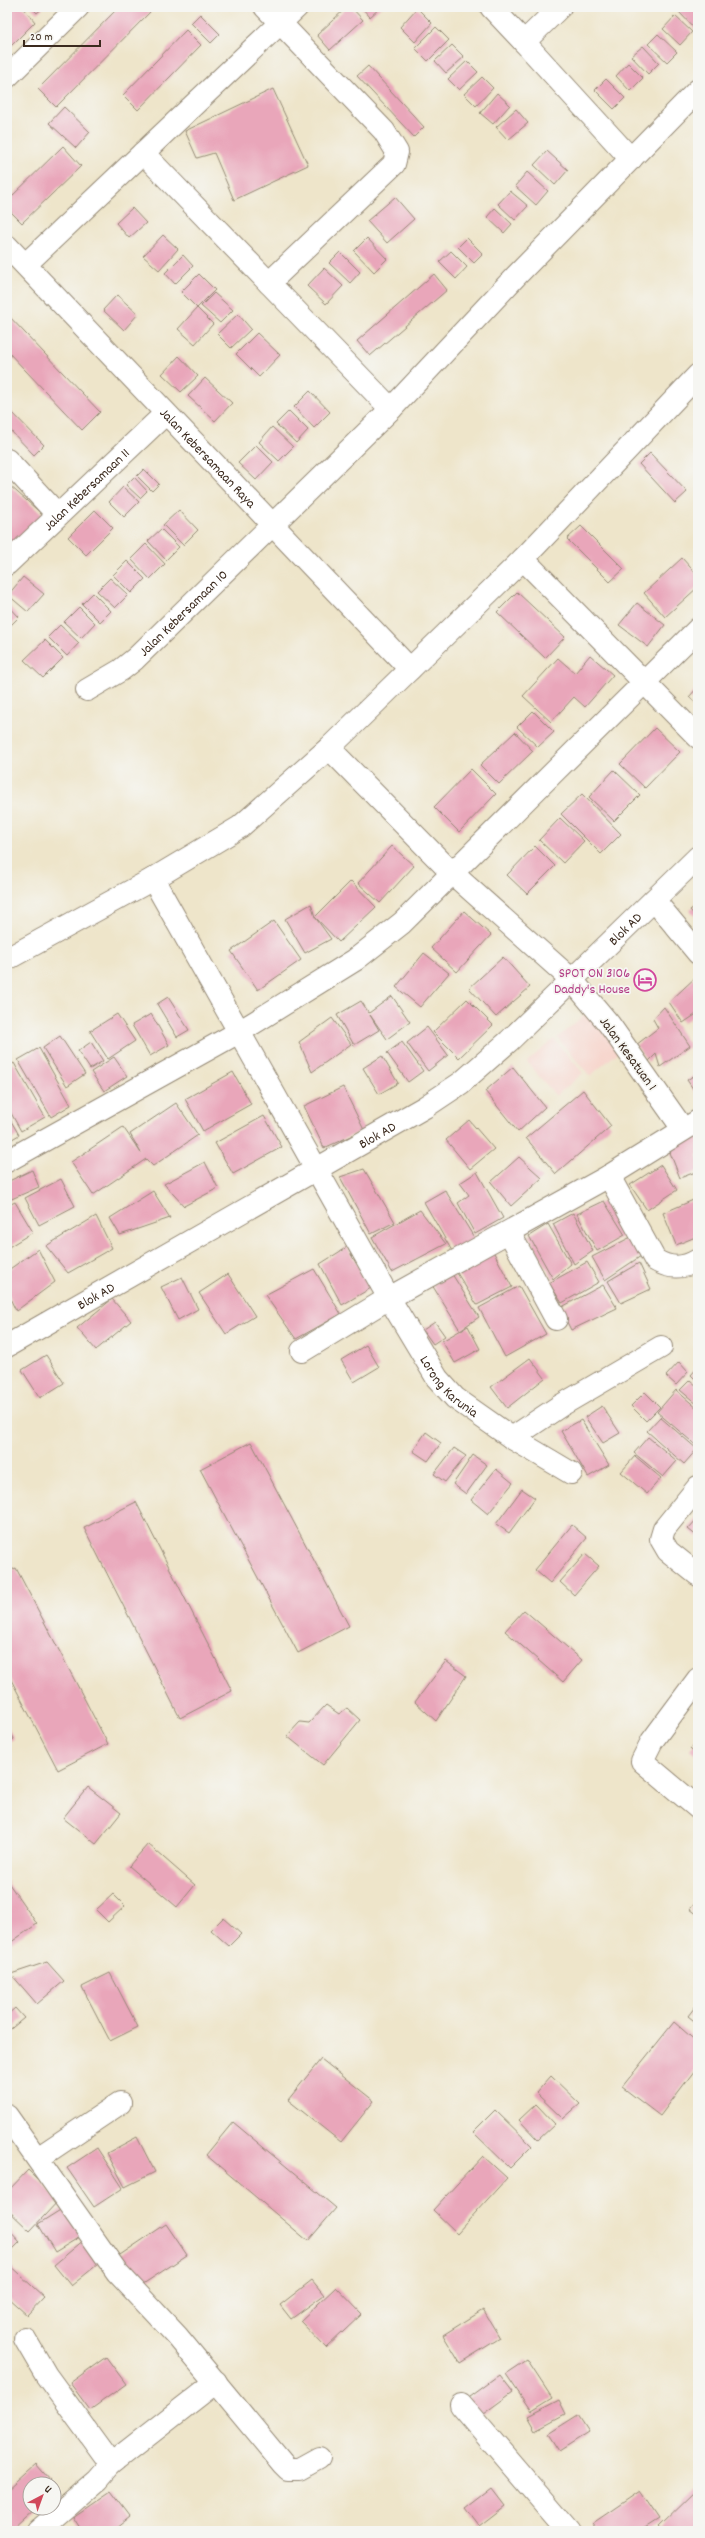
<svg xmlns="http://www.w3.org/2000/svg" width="705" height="2538" font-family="Dekko,sans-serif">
<rect width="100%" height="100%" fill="#f6f6f2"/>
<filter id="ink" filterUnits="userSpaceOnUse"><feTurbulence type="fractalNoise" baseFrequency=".025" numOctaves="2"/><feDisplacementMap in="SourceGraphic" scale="8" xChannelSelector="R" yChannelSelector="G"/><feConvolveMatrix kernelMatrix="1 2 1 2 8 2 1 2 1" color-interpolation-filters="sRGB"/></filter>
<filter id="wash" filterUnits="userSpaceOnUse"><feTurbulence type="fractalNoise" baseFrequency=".012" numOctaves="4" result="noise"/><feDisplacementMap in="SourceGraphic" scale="16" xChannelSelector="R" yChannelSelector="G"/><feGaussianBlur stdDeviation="0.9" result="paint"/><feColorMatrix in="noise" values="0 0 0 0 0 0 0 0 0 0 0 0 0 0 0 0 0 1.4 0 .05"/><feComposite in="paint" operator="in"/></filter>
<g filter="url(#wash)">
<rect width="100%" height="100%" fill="#eee5ca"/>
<!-- built -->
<path fill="#f7d1c8" d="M588,1012L621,1050L590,1076L557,1038Z
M554,1039L583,1073L556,1096L527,1062Z"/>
<g id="blocks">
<!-- building -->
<path fill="#e9a6ba" d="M7,7H23L35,22L7,50Z
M31,7H44L37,13Z
M119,7H155L56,107L38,89Z
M347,7H351L363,20L330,50L317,35Z
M361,7H381L370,17Z
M684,7L698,8L696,30L679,12Z
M417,8L432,23L415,42L400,27Z
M200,14L220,34L211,43L191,23Z
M675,16L692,32L680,45L663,29Z
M436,27L449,40L428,61L415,48Z
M186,30L201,45L138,110L123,95Z
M658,34L677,52L667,62L648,44Z
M452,45L464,57L446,73L435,61Z
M643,46L659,63L648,74L631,56Z
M467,61L478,72L459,90L448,79Z
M628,63L643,78L630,91L616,76Z
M368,66L424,127L414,137L357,76Z
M482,77L493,88L476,106L464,94Z
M606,79L625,98L614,109L595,90Z
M273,89L308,165L234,200L214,153L197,158L185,131Z
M497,93L510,105L493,124L480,113Z
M64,107L90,132L76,148L49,123Z
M516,109L528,123L508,140L496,127Z
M63,146L81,166L22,223L7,208V201Z
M547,151L568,170L555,185L534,165Z
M527,172L548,191L536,205L515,186Z
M510,191L528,206L515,220L498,204Z
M395,197L414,219L387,243L367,221Z
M132,208L146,223L129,238L116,223Z
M495,208L512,224L504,233L487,217Z
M163,235L178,249L159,270L143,256Z
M367,238L387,259L374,272L354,251Z
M467,238L483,254L474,263L458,247Z
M451,251L467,267L456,279L439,262Z
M340,252L360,272L350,283L329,263Z
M183,255L193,266L175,284L165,273Z
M324,268L343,286L326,304L307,286Z
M199,274L215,290L197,308L181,292Z
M434,274L447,290L370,356L357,341Z
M214,293L233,310L220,323L201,306Z
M117,295L138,314L124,330L103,310Z
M197,308L213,324L195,344L178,329Z
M7,314L100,412L82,430L7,351Z
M238,314L251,329L231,348L217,334Z
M257,333L280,355L259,377L236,354Z
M179,356L198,376L181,392L162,374Z
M205,378L232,403L215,421L188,396Z
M310,391L330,412L314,428L294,407Z
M7,407L44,445L34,455L7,427Z
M289,411L308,430L296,443L276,424Z
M272,427L293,447L279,461L259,442Z
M256,445L273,462L256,480L238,463Z
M650,453L687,492L675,503L639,464Z
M144,469L159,484L152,491L137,476Z
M134,477L147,491L140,498L126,485Z
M9,485L44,516L7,552V487Z
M123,487L139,502L124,517L109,502Z
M95,510L113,528L86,555L68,537Z
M179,510L198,530L183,545L163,525Z
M581,526L624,569L610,582L567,539Z
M161,529L179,547L166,560L148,541Z
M146,544L165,564L150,579L131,559Z
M682,558L698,576V587L665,617L644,593Z
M127,561L145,579L131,593L113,575Z
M23,577L44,594L28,612L8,595Z
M110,578L128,595L115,608L97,591Z
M517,592L565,637L545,658L497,612Z
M93,593L111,611L100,622L82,604Z
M637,603L665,625L648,647L619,625Z
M7,604L19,617L7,629Z
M79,607L95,623L81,638L64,622Z
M60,625L79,643L67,656L48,637Z
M45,640L63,658L43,678L24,660Z
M590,655L613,675L585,707L574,697L551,722L523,696L558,658L575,673Z
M698,687V705L689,697Z
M533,711L554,732L538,747L517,727Z
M655,728L680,752L645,788L620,764Z
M515,732L533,751L499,784L480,765Z
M471,769L496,794L459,832L434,807Z
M614,770L640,795L614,821L589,797Z
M582,794L621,834L601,854L561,814Z
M560,818L584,841L563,863L539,840Z
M392,846L414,866L380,903L358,883Z
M535,846L555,866L527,894L507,875Z
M351,881L376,907L339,942L315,917L331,939L305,953L285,919L311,904L315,917Z
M698,904V919L690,910Z
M464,911L491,935L457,972L431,948Z
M274,921L301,960L258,990L231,951Z
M424,953L449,973L420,1007L396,987Z
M503,957L530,987L496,1017L469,988Z
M698,975V1013L683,1023L669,1002Z
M392,996L410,1022L387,1039L370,1015L379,1030L354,1045L337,1015L361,1001L369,1013Z
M168,997L189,1030L177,1037L157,1004Z
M467,999L493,1025L459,1058L433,1032Z
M664,1007L690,1046L660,1067L656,1054L648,1062L636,1045L658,1028L653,1019Z
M117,1014L135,1041L108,1059L90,1031Z
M151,1014L169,1045L150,1056L132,1025Z
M332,1018L351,1044L312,1072L299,1042Z
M427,1027L448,1055L428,1071L407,1043Z
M60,1036L85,1074L67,1086L43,1048Z
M91,1042L103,1061L90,1069L78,1051Z
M402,1042L423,1071L408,1082L387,1053Z
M39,1048L71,1105L51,1117L18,1060Z
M382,1056L398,1083L379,1094L363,1068Z
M114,1057L127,1076L104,1091L91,1072Z
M14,1063L45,1117L21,1131L7,1106V1067Z
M513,1067L545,1107L518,1132L485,1091Z
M233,1072L251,1104L203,1131L185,1099Z
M698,1073V1096L687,1080Z
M343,1087L364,1130L324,1148L304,1106Z
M583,1090L611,1126L556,1174L526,1138Z
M176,1103L198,1135L153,1166L146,1159L93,1195L71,1162L123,1127L141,1153L130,1134Z
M7,1114L19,1135L7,1142Z
M264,1116L282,1147L233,1174L215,1143Z
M469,1120L494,1149L470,1169L446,1140Z
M698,1133V1171L680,1178L667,1145Z
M519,1157L542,1178L511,1206L491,1182Z
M205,1162L218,1188L184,1206L164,1184Z
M661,1165L677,1190L647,1210L630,1185Z
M364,1169L395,1222L371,1234L340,1177Z
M32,1170L39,1187L7,1201V1182Z
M477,1172L503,1218L475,1234L458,1203L469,1195L460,1183Z
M61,1179L75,1206L39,1225L25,1198Z
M445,1190L475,1239L452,1251L424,1202Z
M153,1191L170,1218L120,1235L110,1218Z
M698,1198V1236L676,1245L663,1213Z
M604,1201L625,1235L597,1251L577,1214Z
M15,1202L33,1232L7,1248V1206Z
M420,1210L446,1244L392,1272L372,1237Z
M573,1213L593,1251L574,1264L553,1224Z
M96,1216L112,1248L68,1273L46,1246Z
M548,1224L571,1264L553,1279L529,1236Z
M631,1237L641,1256L605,1280L592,1257Z
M347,1247L371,1288L342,1305L320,1264Z
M38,1249L55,1282L16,1311L7,1292V1271Z
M493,1251L512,1287L477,1305L457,1273Z
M587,1262L599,1282L562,1303L549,1283Z
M639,1263L651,1289L621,1303L608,1281Z
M314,1269L341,1314L296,1339L265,1295Z
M228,1274L255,1316L226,1334L199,1293Z
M452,1274L479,1317L460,1330L432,1285Z
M182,1277L198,1309L178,1320L161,1287Z
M603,1285L617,1308L571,1330L560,1308Z
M519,1286L546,1334L505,1357L479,1308Z
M112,1299L131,1321L96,1350L77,1328Z
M435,1322L445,1336L433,1344L423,1330Z
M468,1326L480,1349L455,1363L442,1341Z
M366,1345L379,1367L354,1382L341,1360Z
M46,1355L64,1383L40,1398L22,1370Z
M530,1358L545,1378L507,1408L491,1387Z
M679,1362L688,1372L676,1385L666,1376Z
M698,1367V1382L691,1375Z
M690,1380L698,1387V1405L680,1390Z
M676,1390L698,1409V1447L657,1412Z
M645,1392L660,1407L646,1421L631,1406Z
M602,1406L620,1433L603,1443L585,1417Z
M660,1417L697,1449L684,1464L647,1431Z
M581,1420L609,1465L588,1477L561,1431Z
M426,1432L441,1443L428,1461L413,1451Z
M648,1437L677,1461L663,1477L634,1453Z
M251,1442L349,1626L298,1653L200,1469Z
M454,1448L466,1456L445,1482L434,1474Z
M473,1455L487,1465L466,1494L453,1484Z
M635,1456L661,1478L647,1494L621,1472Z
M496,1469L513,1483L488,1514L471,1500Z
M522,1489L535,1498L509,1533L496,1524Z
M136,1502L232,1691L180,1718L84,1528Z
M698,1518V1537L688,1529Z
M572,1525L587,1538L550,1583L535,1570Z
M585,1554L599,1566L574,1595L560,1582Z
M16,1568L108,1744L58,1770L7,1672V1572Z
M524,1610L582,1660L563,1682L505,1631Z
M446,1661L466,1676L436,1721L415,1702Z
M326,1705L339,1714L347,1708L360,1720L323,1765L287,1736L300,1722L309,1723Z
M7,1725L14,1739L7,1742Z
M698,1740V1756L690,1749Z
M88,1787L121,1813L96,1844L63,1818Z
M148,1844L195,1885L177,1907L129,1866Z
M7,1881L37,1924L7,1945Z
M113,1894L125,1906L108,1922L96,1910Z
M698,1900V1915L690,1909Z
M223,1918L241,1934L229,1946L211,1930Z
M47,1962L64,1981L37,2004L11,1974Z
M110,1973L138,2027L110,2041L82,1987Z
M698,2003V2024L688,2016Z
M15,2008L24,2018L7,2032V2015Z
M674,2022L698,2043V2066L660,2116L622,2087Z
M321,2059L374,2101L341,2142L288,2100Z
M551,2076L580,2104L563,2119L536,2093Z
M536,2104L555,2124L538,2140L519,2120Z
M495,2110L532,2146L510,2168L473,2132Z
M233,2122L336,2208L308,2241L206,2155Z
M137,2137L155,2172L125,2187L107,2153Z
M97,2148L123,2188L94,2207L67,2168Z
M483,2156L507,2178L457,2233L433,2210Z
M28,2170L59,2200L30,2231L7,2209V2192Z
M65,2207L83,2235L55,2252L38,2224Z
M166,2224L187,2255L137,2288L117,2257Z
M7,2228L20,2242L7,2255Z
M85,2239L103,2260L71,2286L54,2265Z
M7,2263L44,2297L27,2315L7,2297Z
M312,2280L324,2295L291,2319L280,2305Z
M336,2287L362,2314L326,2348L300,2321Z
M483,2310L500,2338L460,2363L443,2335Z
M106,2357L126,2384L90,2410L70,2383Z
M527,2360L552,2398L531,2411L506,2374Z
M500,2375L513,2392L479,2417L466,2400Z
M559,2400L566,2414L536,2430L528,2416Z
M578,2415L589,2432L559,2451L548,2434Z
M36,2464L50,2480L46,2484H30V2508H35L11,2530L7,2526V2490Z
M698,2488V2531H662L658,2527Z
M492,2489L505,2506L479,2526L466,2509Z
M111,2491L130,2516L111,2531H82L73,2517Z
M640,2491L659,2519L640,2531H599L593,2523Z"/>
</g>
</g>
<g filter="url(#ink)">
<use href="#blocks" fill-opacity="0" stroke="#948874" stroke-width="1"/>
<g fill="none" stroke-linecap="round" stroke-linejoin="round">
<!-- street casing -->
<g stroke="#948874" stroke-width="24">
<g id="street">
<path d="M491,7L524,42L560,7"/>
<path d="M524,42L631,159"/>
<path d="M7,77L78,7"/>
<path d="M143,153L269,283L394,164L397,152L384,131L265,7"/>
<path id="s1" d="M7,246L410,669"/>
<path d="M26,264L297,7"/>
<path d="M269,283L391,409"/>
<path d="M7,460L57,514"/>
<path d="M523,559L698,375"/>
<path id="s2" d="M7,564L165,414"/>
<path id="s3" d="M87,690L121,670L135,659L391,409L515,277L698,90"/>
<path d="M153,879L240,827L329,748"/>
<path d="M654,900L698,953"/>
<path id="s4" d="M7,959L153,879L389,1298L437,1378L455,1398L512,1438L560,1406L661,1347"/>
<path d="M683,1129L609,1024L572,980L452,873L329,748L523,559L698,737"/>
<path d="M7,1161L239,1032L355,960L402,923L698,629"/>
<path d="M609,1176L655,1260C670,1269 683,1269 698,1260"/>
<path d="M509,1232L556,1319"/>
<path id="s5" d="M7,1346L425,1107L461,1083L509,1041L698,857"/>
<path d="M302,1351L389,1298L609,1176L698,1121"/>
<path d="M512,1438L571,1473"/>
<path d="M698,1487L664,1529L661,1539L668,1551L698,1575"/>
<path d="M698,1679L652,1741L642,1761L698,1808"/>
<path d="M7,2116L117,2272L177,2336L283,2464L288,2469H299L319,2458"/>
<path d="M38,2158L120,2103"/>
<path d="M25,2339L46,2375L111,2464"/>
<path d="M461,2405L569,2531"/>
<path d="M38,2531L98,2479L111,2464L216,2382"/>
</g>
</g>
<!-- street -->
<use href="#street" stroke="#fff" stroke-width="22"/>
</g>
</g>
<!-- icons -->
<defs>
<g id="hotel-ring" transform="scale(1.15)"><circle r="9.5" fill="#f6f6f2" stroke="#d1479c" stroke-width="1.5"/><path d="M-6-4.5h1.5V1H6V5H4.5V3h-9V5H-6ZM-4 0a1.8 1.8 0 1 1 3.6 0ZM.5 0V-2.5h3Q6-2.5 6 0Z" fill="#d1479c"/></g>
</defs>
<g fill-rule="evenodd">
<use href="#hotel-ring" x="645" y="980"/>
</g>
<g text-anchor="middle" stroke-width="3.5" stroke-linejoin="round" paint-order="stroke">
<!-- street labels -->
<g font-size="14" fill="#3b2a1e" stroke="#f6f6f2">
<text dy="5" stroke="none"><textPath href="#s1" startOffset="292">Jalan Kebersamaan Raya</textPath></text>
<text dy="5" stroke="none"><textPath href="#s2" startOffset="109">Jalan Kebersamaan 11</textPath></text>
<text dy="5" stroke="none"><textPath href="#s3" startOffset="124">Jalan Kebersamaan 10</textPath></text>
<text dy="5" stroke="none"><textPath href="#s5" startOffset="750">Blok AD</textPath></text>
<text transform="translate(629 1053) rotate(54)" y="5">Jalan Kesatuan 1</text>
<text dy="5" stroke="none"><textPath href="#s5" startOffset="426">Blok AD</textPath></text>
<text dy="5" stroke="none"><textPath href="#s5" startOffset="102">Blok AD</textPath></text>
<text dy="5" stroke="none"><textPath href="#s4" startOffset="755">Lorong Karunia</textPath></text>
</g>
<!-- hotel labels -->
<g font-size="14" fill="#b23c85" stroke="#f6f6f2" text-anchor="end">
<text x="630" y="977">SPOT ON 3106<tspan x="630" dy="16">Daddy's House</tspan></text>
</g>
</g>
<!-- margin -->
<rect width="705" height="2538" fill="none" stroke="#f6f6f2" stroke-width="24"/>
<!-- north arrow -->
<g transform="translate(42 2496) rotate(41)"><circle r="19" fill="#f6f6f2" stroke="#aba49d"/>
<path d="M0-3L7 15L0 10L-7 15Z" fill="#d1495b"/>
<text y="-6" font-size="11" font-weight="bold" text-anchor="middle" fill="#3b2a1e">U</text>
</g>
<!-- scale -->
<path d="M24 40v6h76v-6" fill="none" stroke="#3b2a1e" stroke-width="2"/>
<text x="30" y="40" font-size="12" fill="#3b2a1e" stroke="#f6f6f2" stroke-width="3" paint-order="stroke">20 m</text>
</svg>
